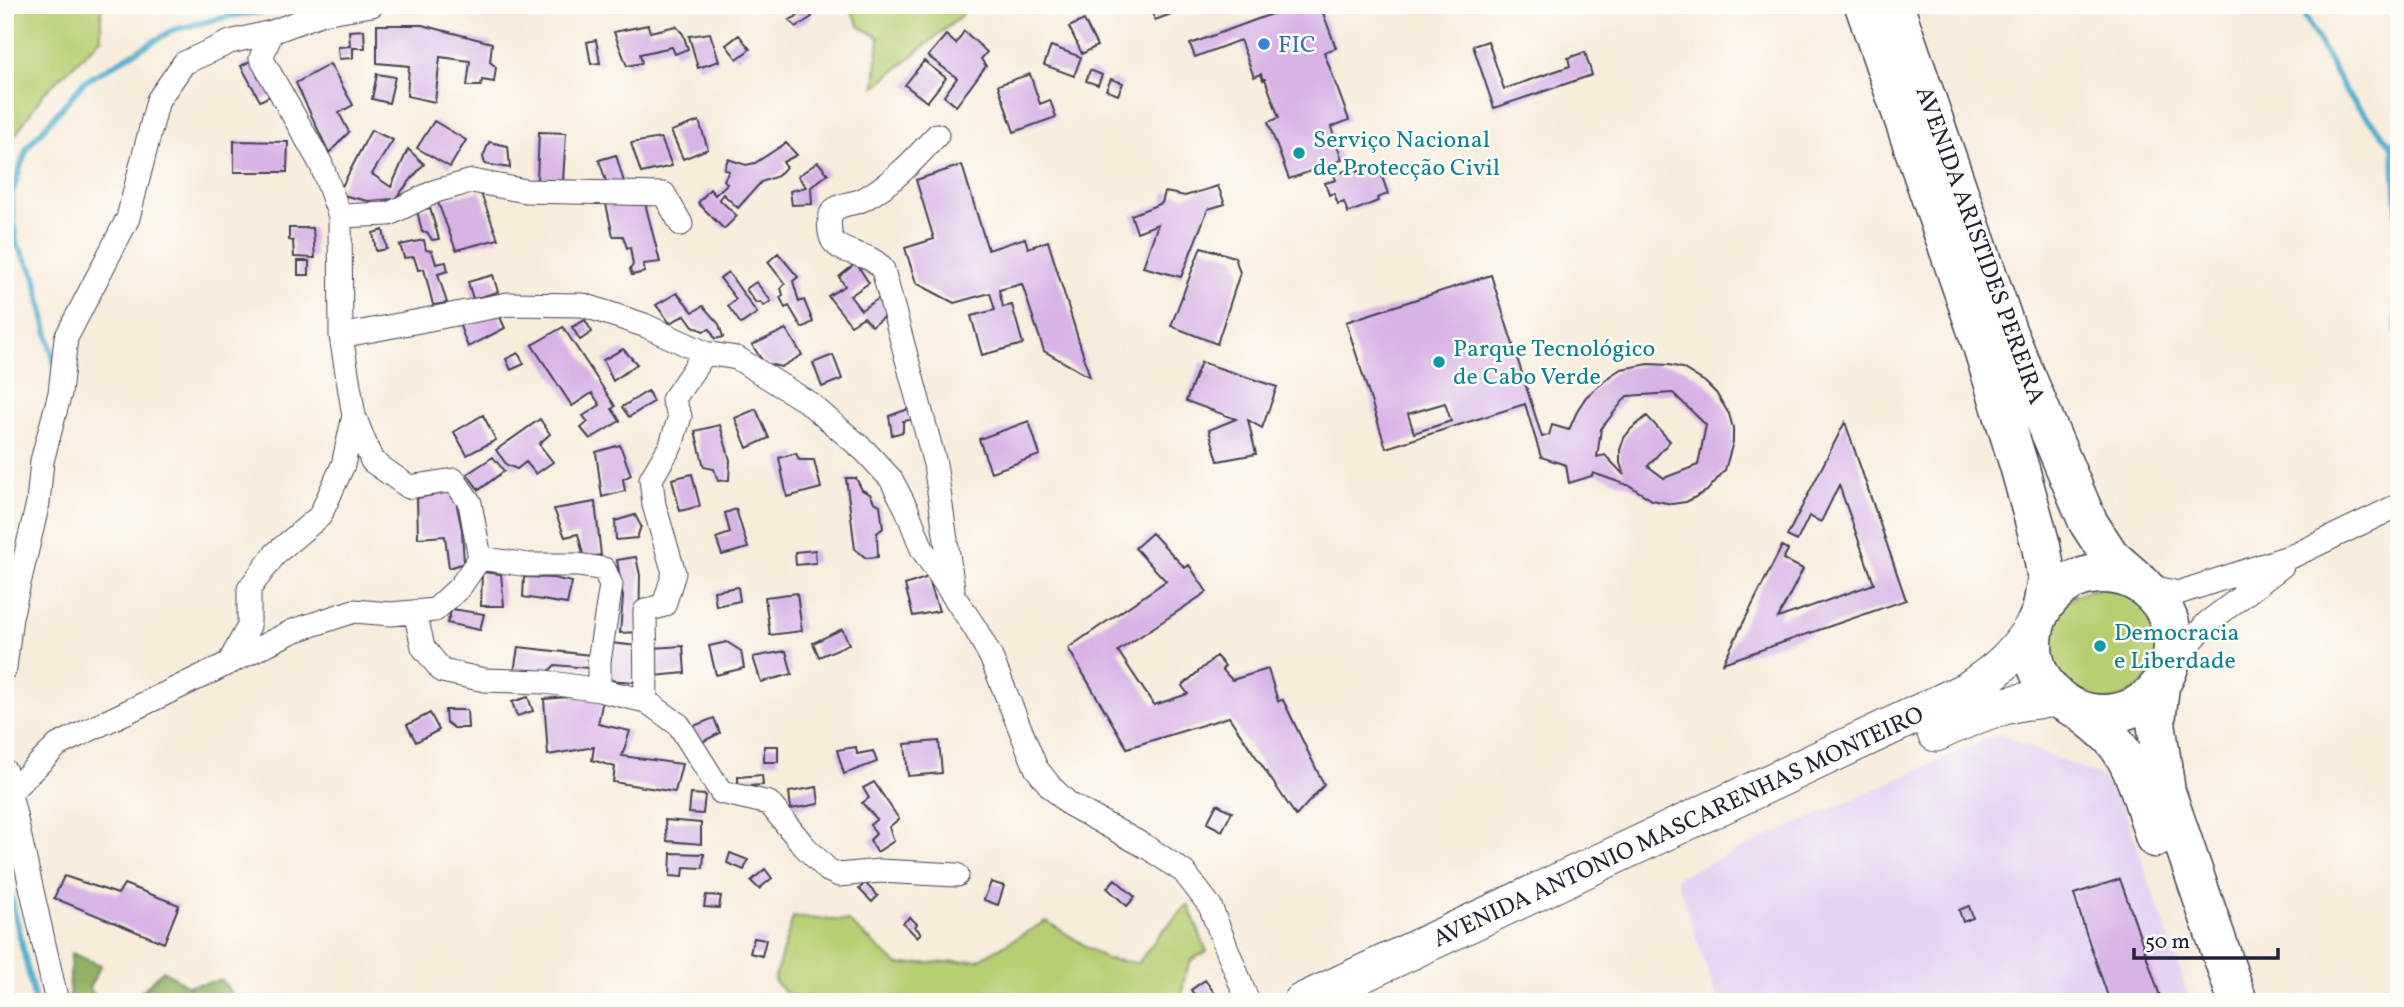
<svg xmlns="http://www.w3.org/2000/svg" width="2404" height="1007" font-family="Vollkorn,serif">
<rect width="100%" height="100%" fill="#fdfcf7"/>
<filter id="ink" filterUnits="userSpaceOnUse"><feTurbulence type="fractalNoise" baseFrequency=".0143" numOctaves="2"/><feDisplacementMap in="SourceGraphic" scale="14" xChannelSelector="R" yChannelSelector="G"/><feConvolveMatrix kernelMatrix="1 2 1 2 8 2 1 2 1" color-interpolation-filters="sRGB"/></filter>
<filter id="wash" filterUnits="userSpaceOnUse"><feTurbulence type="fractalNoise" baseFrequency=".00686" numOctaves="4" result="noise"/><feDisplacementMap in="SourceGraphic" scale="28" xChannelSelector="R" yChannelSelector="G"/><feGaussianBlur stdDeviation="1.57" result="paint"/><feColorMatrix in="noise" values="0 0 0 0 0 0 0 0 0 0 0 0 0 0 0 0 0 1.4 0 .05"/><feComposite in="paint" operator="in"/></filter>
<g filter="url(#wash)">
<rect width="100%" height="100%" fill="#f8ecdb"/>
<!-- built -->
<path fill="#e4d3f2" d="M1998,734L2102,777L2125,811L2191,1002H1718L1676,878Z"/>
<!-- green -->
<path fill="#b7cf73" stroke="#6c7857" stroke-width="2" d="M5,5H101V39L44,93L5,150Z
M848,5H967L961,16L875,87L879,37L860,27Z
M2046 645a56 56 0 1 1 112 0a56 56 0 1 1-112 0Z
M1188,904L1207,952L1191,960L1184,979L1181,1002H1034L1006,996L982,1002H793L774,980L793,917L848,921L898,965L978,960L1046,921L1106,959L1138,963L1160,934Z"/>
<!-- forest -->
<path fill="#91b265" stroke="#5a6a50" stroke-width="2" d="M71,953L101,965L89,988L97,999L133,993L134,1002H69Z
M163,970L188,986L222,980L237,1002H149L142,991Z"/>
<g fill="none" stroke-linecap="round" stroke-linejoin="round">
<!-- stream -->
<path stroke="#4eaecd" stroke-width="6" d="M597,5L620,7L626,5
M2299,5L2347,94L2393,146L2398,223L2396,330L2399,335
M54,363L35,275L16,243L11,196L27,148L84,82L173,30L230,16L310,5
M5,741L11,669
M5,870L35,1002"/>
</g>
<g id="blocks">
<!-- building -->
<path fill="#d8b4e6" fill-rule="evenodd" d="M788,5H806L812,17L796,27L789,20L798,16Z
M1149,5H1193V6L1155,20Z
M1296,5H1320L1336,48L1324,52L1349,120L1331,127L1342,160L1289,179L1268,122L1279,118L1265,79L1263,80L1261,74L1254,77L1240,40L1195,57L1190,44Z
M1084,20L1097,46L1082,54L1069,27Z
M377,25H422L492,43L490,62L496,67L494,82L482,80L481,86H467L470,61L440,57L435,102L407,96L409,66L377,63Z
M648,25L650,32L676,26L683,34L688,49L675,54L672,47L640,54L642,63L627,66L614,32Z
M364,30L365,48H353V58L339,59L338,47L350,46L349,31Z
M964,31L987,52L981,59L986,66L956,106L944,96L957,78L928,56L946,35L956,44Z
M710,33L719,61L698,68L689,36Z
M739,35L750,49L737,59L726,45Z
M596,40L600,63L591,64L587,42Z
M1488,41L1504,89L1570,66L1568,58L1585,52L1592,75L1494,108L1473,46Z
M1051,46L1081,57L1074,76L1044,65Z
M252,60L272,95L260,101L241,66Z
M924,61L946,78L927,102L905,85Z
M330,64L353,105L339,113L349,132L329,153L296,83Z
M1090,70L1102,75L1098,85L1086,81Z
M377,74L395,77L389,103L372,99Z
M1030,74L1040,104L1050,100L1056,117L1014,132L998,85Z
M1111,79L1123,83L1118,95L1106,90Z
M434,121L466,140L450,167L417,148Z
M699,121L708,149L683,159L671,131Z
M371,130L393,140L372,174L391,187L408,149L424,164L395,199L368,201L338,194Z
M539,132L566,133L563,181L537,180Z
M661,138L672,166L641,173L631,143Z
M234,141L288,142L287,172H234Z
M489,142L508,146L510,168L485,164L483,157Z
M786,143L797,155L783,162L786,167L778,176L761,182L738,208L723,194L719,199L737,216L724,229L698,203L710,189L715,195L727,184L724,180L729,171L724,169L728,159L746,165L755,163Z
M616,155L624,182L608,187L599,160Z
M818,162L828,174L811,187L812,204L792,205L790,191L806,187L798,176Z
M962,165L988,250L1025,238L1028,248L1048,241L1090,377L1044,351L1022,284L999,290L1003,307L1012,305L1023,344L982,355L971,316L995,310L990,293L954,303L916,283L905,248L934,239L916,180Z
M1378,165L1388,194L1377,198L1378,201L1348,213L1344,202L1338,204L1334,193L1329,195L1325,183L1336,180L1334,175L1356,167L1358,172Z
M1218,186L1225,204L1208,209L1181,277L1143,267L1158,224L1137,232L1131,215L1162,203L1165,192L1185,196Z
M480,191L498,239L456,250L437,200Z
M645,203L660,262L643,264L645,272L632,275L630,269L633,265L630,247L627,248L623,236H613L606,204Z
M430,208L439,239L432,240L427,232H422L417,210Z
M289,228H313L315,258L294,257L293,241L289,240Z
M383,230L387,249L376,251L373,233Z
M424,240L426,250L432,251L436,264L446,262L448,271L438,274L447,303L433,305L424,269L418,270L414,257L404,258L400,245Z
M1201,247L1235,257L1240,273L1217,344L1171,326Z
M778,253L798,277L793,281L799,302L804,300L813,322L802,328L789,306L785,308L780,297L783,295L781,288L785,284L768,262Z
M298,261H309V275H298Z
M856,263L869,283L850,296L861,310L881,297L891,311L872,326L864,317L851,325L828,296L845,286L839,277Z
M728,272L757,313L741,324L728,306L736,299L720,278Z
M493,275L498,292L473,299L468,282Z
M1491,275L1542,437L1549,435L1552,425L1569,430L1578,409L1586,397L1610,376L1621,369L1649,364L1669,365L1682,368L1705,382L1716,393L1729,414L1733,428V442L1725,470L1707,491L1686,502L1672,504L1652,500L1630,486L1593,473L1592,476L1569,483L1566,465L1541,457L1525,404L1386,448L1346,322ZM1673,393L1706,425L1698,465L1664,478L1648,466L1670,441L1647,416L1631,429L1624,438L1620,450V463L1624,475L1605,455L1597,457L1601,429L1627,396ZM1445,403L1451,421L1414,433L1408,414Z
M756,282L771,301L764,306L760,302L756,303L746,289Z
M677,293L693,312L703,306L719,324L723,337L715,339L710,329L703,331L693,326L685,315L670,323L656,305Z
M498,313L505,328L468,347L457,318Z
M585,320L592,332L580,340L572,327Z
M563,327L615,406L612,409L620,421L590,439L581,428L588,422L583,416L600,405L592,393L572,406L532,345Z
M786,329L802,355L781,367L764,363L752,345Z
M623,349L637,364L613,381L603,360Z
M518,353L524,364L511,370L506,359Z
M833,355L842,379L822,387L813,363Z
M1201,362L1277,387L1262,428L1248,420L1256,454L1218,461L1209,430L1236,419L1186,401Z
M648,391L653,402L629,417L622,407Z
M911,408L916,419L903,421V432L892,435L889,416Z
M756,409L769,438L747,448L735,418Z
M483,415L496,440L467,455L454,432Z
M540,419L550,434L539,444L553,462L536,474L526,462L517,469L507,465L496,450Z
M1029,421L1040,455L991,472L979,439Z
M1845,422L1906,600L1723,663L1782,546L1788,550L1783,559L1803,569L1778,618L1874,584L1839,485L1821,522L1809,516L1797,541L1787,536Z
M720,425L730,460L729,480L718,481L714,469L704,467L695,431Z
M620,445L631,475L623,479L625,491L602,497L596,452Z
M796,453L799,460H814L821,488L787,497L779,458Z
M493,457L504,471L479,490L467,474Z
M692,474L700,506L680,511L672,479Z
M846,478H856L862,490L870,494L874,502L880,505L883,528L877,533L878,557L866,558L855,549Z
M454,491L462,530L464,563L449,568L445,536L418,538L417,498Z
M595,502L601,555L584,558L578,534L565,537L554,509Z
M736,509L748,548L722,555L716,538L730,533L725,513Z
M635,515L641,526L637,538L616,540L615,521Z
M1152,533L1185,568L1189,565L1207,592L1118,651L1154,705L1188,694L1182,686L1216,656L1225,666L1222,669L1232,680L1268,669L1278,701L1283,700L1324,785L1296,816L1229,717L1127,748L1068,648L1166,581L1135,548Z
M815,550L816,563L796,565L795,552Z
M636,557L640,575L639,632L620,633L623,597L617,560Z
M482,572L501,574L504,606H481Z
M524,577L553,578L572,582L567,604L523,597Z
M928,577L939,611L913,616L905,585Z
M738,587L740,601L716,606L714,591Z
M797,593L802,631L770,635L765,597Z
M452,609L484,614L480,630L447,623Z
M842,629L849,644L819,657L813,643Z
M727,642L741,651L744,668L716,675L709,646Z
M610,643L638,646L635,682L607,680Z
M683,646L685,673L654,676L652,648Z
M518,647L590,655L588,668L555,665L548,672H514Z
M786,651L792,674L761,682L753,657Z
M581,696L603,700L598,724L630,731L622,756L682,764L675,792L613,782L615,767L592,760L594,747L548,755L544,699Z
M528,697L533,711L517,716L512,702Z
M445,710H467L468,728H454L446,722Z
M430,713L439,730L416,742L407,725Z
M714,718L720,733L698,744L691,727Z
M939,741L942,773L908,776L905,744Z
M764,746H778V762H764Z
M856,747L857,754L873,751L877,762L844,774L837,750Z
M762,775L763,785L738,787V777Z
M874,782L899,819L889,827L894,841L877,852L870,840L876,834L870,825L877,819L862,803L869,798L863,788Z
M817,787L819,804L791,809L789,792Z
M691,794L705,795L703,814L689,813Z
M1217,804L1232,812L1222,831L1207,823Z
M665,820L701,823V844L667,841Z
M671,853L704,854L703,868L684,867L683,877L670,876Z
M730,853L748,860L744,870L727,863Z
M765,869L772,878L759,889L751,881Z
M64,876L118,894L124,884L179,905L164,943L54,898Z
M1115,879L1135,897L1127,906L1107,888Z
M2120,879L2132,913L2162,1002H2110L2085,930L2074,894Z
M991,882L1004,886L998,905L984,900Z
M865,883L878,896L872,902L859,889Z
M706,895L721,896L719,908L704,907Z
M1969,906L1973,918L1963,922L1959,910Z
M910,917L917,924L915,927L921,933L917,937L903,923Z
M754,938L766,940L762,956L750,953Z
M1205,980L1221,1002H1200L1191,990Z"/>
</g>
</g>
<g filter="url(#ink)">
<use href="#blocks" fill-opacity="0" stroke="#424053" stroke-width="2"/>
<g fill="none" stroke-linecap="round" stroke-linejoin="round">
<!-- street casing -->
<g stroke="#424053" stroke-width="25">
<path id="street" d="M272,32L261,58L321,164L340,216
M937,135C915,159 893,183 864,199C855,204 842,203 834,210C827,216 829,234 833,241C843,256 871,251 883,270L935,464L953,589
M341,336L340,216L389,214L436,191L472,181L526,191L664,194L681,224
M480,558L528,565H578L604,569L611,585L599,661V690
M2143,585L2178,593L2295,555L2399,505
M415,612L423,647L442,671L485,680L545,682L599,690L646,701L679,725L721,792L769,803L804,846L828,870L839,875L879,871L957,875
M229,663L293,631L354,611L391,614L435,610L460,587L480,558L470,503L454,480L409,487L372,461L354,416
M2170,666L2207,623L2282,566
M5,668L11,617L38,503L42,461L60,393L66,338L128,218L158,100L184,63L230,42L272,32L323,13L372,5
M646,701L645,611L664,605L674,573L654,505L651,479L671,445L680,416L673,400L705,353
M5,771L57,1002
M10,792L58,745L229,663L249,626V589L276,553L320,516L343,465L354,416L341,336L508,304L583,305L644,325L705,353L737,358L809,403L865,451L891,479L907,510L922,549L975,628L991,657L1036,768L1051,787L1069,804L1150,849L1184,872L1210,906L1248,1002"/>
</g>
<!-- primary casing -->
<g stroke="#424053" stroke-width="39">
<path id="primary" d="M1936,733C1976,714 2014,698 2059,699
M1302,1002L1968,690C1999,669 2014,656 2034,625"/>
</g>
<!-- highway casing -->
<g stroke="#424053" stroke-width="41">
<path id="highway" d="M1864,5L1982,346L2020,469L2041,546L2047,579L2042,607
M1894,5L2007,331L2088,522L2110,556L2143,585
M2033 644a70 70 0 1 1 140 0a70 70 0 1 1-140 0Z
M2160,685L2156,722L2166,792L2238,1002
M2077,709C2091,720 2107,731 2118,746C2137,772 2145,808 2155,838"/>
</g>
<!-- street -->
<use href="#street" stroke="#fff" stroke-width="23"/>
<!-- primary -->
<use href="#primary" stroke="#fff" stroke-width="37"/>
<!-- highway -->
<use href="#highway" stroke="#fff" stroke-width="38"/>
</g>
</g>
<!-- markers -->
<circle fill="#3f7fe0" stroke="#fdfcf7" stroke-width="2.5" cx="1264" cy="44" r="7"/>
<g fill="#0f9aa8" stroke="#fdfcf7" stroke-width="2.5">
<circle cx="1299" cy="153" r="7"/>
<circle cx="1439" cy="362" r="7"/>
<circle cx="2100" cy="646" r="7"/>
</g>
<g text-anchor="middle" stroke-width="5" stroke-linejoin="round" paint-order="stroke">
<!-- shop labels -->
<g font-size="24" fill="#366cbe" stroke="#fdfcf7" text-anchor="start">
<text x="1278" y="52">FIC</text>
</g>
<!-- culture labels -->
<g font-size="24" fill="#0d838f" stroke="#fdfcf7" text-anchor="start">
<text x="1313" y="147">Serviço Nacional<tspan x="1313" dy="28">de Protecção Civil</tspan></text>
<text x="1453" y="356">Parque Tecnológico<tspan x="1453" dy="28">de Cabo Verde</tspan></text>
<text x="2114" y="640">Democracia<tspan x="2114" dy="28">e Liberdade</tspan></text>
</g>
<!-- street labels -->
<g font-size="24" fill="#22223b" stroke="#fdfcf7">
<text transform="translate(1981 245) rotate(70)" y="8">AVENIDA ARISTIDES PEREIRA</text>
<text transform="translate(1678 826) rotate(-25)" y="8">AVENIDA ANTONIO MASCARENHAS MONTEIRO</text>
</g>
</g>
<!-- margin -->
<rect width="2404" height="1007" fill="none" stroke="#fdfcf7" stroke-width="28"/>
<!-- scale -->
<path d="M2134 948v10h144v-10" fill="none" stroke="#22223b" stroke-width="3.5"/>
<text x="2145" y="948" font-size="21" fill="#22223b" stroke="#fdfcf7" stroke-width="5" paint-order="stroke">50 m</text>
</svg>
